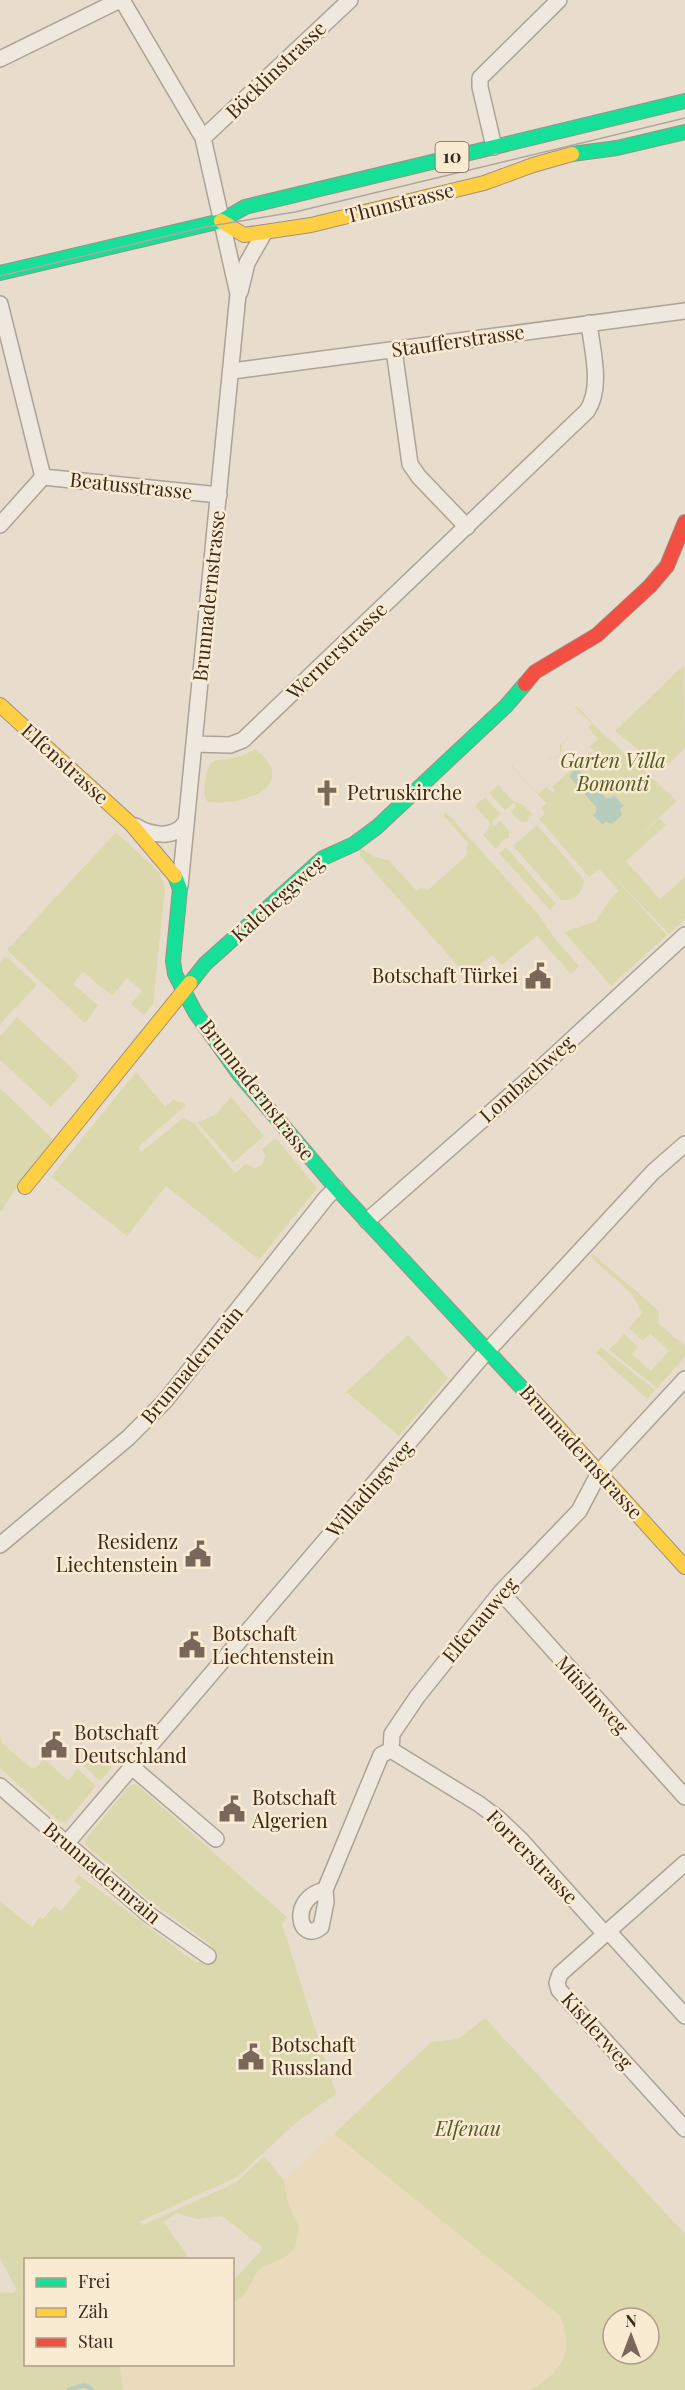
<svg xmlns="http://www.w3.org/2000/svg" width="685" height="2390" font-family="'Playfair Display',serif">
<rect width="100%" height="100%" fill="#e8ddcc"/>
<!-- farmland -->
<path fill="#e9dbbc" d="M334,2134L559,2315L567,2329V2345L562,2359L553,2373L544,2383L529,2390H123L120,2368L123,2364H232L233,2304L245,2294L255,2275L263,2267L284,2258L295,2248L299,2227L287,2200L284,2180Z"/>
<!-- green -->
<path fill="#dcd8ad" fill-rule="evenodd" d="M684,665L685,748L663,770L615,731Z
M577,706L597,728L677,801L631,844L660,818L666,825L626,861L660,899L685,877V919L669,934L605,867L667,935L611,986L564,932L596,921L611,898L619,891L599,869L589,877L539,819L545,814L541,808L546,803L511,766L518,759L512,766L538,794L552,781L547,787L553,793L555,791L552,787L590,752L594,756L596,753L590,747L585,751L598,739L588,728L592,724L575,707L561,720L573,733L561,745C564,754 556,761 547,757L535,769L547,757L551,759L560,754V745L573,733L561,720ZM577,768L606,798L611,799L621,811L603,825L597,807L569,776Z
M255,749C302,786 243,806 208,802C203,797 205,791 205,784C209,753 214,763 237,757C243,756 249,752 255,749Z
M498,785L514,802L522,804L533,815L529,816L527,822H521L511,812L516,807L513,803L505,810L489,793Z
M485,797L500,814L492,822L495,826L500,821L509,831V838L503,840L496,849L483,835L488,830L490,823L475,806Z
M446,812L538,914L556,940L579,966L571,974L537,936L502,965L492,955L467,976L360,856V848L375,857L388,860L417,891L420,888L428,890L468,854L466,848L469,844L443,815Z
M537,825L584,879C583,892 575,902 561,900L513,846Z
M116,832L159,872L165,888L153,1004L144,1015L131,1004L142,991L127,978L112,996L83,972L73,984L98,1005L85,1023L7,950Z
M506,847L556,904L550,910L499,853Z
M6,956L37,985L0,1024V962Z
M17,1017L80,1076L51,1107L0,1060V1036Z
M136,1072L165,1107L174,1099L177,1102L185,1103V1106L138,1147L141,1152L183,1118L194,1123L235,1173L246,1164L255,1168L262,1165L265,1156L262,1149L276,1138L317,1188L259,1260L166,1186L127,1236L51,1177Z
M0,1088L54,1140L20,1183L0,1213Z
M231,1097L264,1136L233,1163L198,1123L216,1114Z
M593,1254L659,1311L658,1323L685,1346V1357L657,1388L609,1350L624,1334L638,1347L632,1354L651,1371L669,1351L650,1333L643,1341L629,1328L642,1313L632,1294L594,1260L591,1256Z
M408,1335L448,1378L399,1436L346,1392Z
M601,1347L655,1390L647,1399L596,1353Z
M0,1735L2,1743L31,1768H36L44,1759L68,1780L78,1769L96,1786L66,1822H60L0,1768Z
M96,1752L112,1767L100,1781L84,1766Z
M136,1784L287,1917L282,1924L336,2094L297,2122L237,2177L139,2222L143,2225L235,2183L264,2156L284,2180L287,2200L299,2227L295,2248L284,2258L263,2267L255,2275L245,2294L233,2304V2280L262,2250L261,2246L222,2216L197,2219L176,2213L164,2222L187,2255V2259L26,2260V2364L123,2365L120,2368L123,2390H0V2292L13,2293L17,2290L0,2258V1901L32,1927L40,1917L43,1919L54,1906L61,1911L81,1887L74,1881L79,1875L195,1962H202L211,1950L210,1944L146,1898L85,1844V1840L130,1785Z
M485,2018L685,2234V2390H529C560,2375 577,2349 559,2315L334,2134L431,2042L458,2039ZM613,2318H649V2354H613Z"/>
<!-- water -->
<path fill="#b8ccbe" d="M577,768L606,798H611L614,795L624,806L620,809L622,815L612,824L606,822L603,825L593,815L596,812V807L569,776Z"/>
<g fill="none" stroke-linecap="round" stroke-linejoin="round">
<!-- stream -->
<path stroke="#b8ccbe" stroke-width="4.5" d="M69,2390C78,2387 85,2382 92,2390"/>
<!-- street casing -->
<g stroke="#ada296" stroke-width="18">
<path id="street" d="M122,0L203,138L238,294L180,886
M0,59L120,0
M203,138L350,0
M494,147L480,87V78L559,0
M240,292L247,263L264,233
M0,304L43,477
M394,350L410,464L419,477L467,527
M232,371L685,311
M0,525L43,477L219,495
M194,744L230,745L243,740L587,411C603,387 592,350 589,323
M135,826C150,835 174,840 186,822
M367,1221L531,1077L685,935
M0,1545L128,1438L165,1401L326,1198L336,1188
M501,1592L685,1797
M391,1750L392,1734L417,1697L501,1592L579,1511L600,1471L685,1379
M391,1750L479,1804L499,1819L521,1840L605,1934
M132,1767L216,1839
M0,1786L148,1914L208,1956
M66,1844L481,1358L653,1172L685,1144
M685,1863L560,1974L557,1983L559,1990L685,2129
M325,1890L326,1902L321,1927C298,1945 289,1897 325,1890L381,1755L391,1750
M608,1931L685,2016"/>
</g>
<!-- fast casing -->
<g stroke="#9d9185" stroke-width="16">
<path id="fast" d="M572,154L617,148L685,132
M0,273L221,221L245,207L685,101
M175,876L180,889L173,961L175,974L195,1012L239,1074L336,1188L534,1401
M190,983L205,964L323,858L354,844L377,827L506,706L525,684"/>
</g>
<!-- slow casing -->
<g stroke="#9d9185" stroke-width="16">
<path id="slow" d="M221,221L244,235L311,225L484,183L533,165L572,154
M0,705L131,824L175,876
M25,1187L190,983
M534,1401L685,1567"/>
</g>
<!-- jam casing -->
<g stroke="#9d9185" stroke-width="16">
<path id="jam" d="M525,684L535,672L597,635L650,586L667,566L685,522"/>
</g>
<!-- street -->
<use href="#street" stroke="#efe8df" stroke-width="15"/>
<!-- fast -->
<use href="#fast" stroke="#16e098" stroke-width="14"/>
<!-- slow -->
<use href="#slow" stroke="#ffcf43" stroke-width="14"/>
<!-- jam -->
<use href="#jam" stroke="#f24e42" stroke-width="14"/>
<!-- tram -->
<path stroke="#aea7a0" stroke-width="1.5" d="M0,276L205,227L295,212L685,118"/>
</g>
<!-- icons -->
<defs>
<g id="church-bare" transform="scale(2.07)"><path d="M-1.2-6h2.4v3.5h3.3v2.4h-3.3V6h-2.4V-.1h-3.3v-2.4h3.3Z" fill="#79685a" stroke="#f9ead2" stroke-width="2.5" paint-order="stroke"/></g>
<g id="civic-bare" transform="scale(2.07)"><path d="M-.6-6.5H3V-4.5H.6V-3L4-1V1h2V6H-6V1h2V-1L-.6-3ZM-1.2 2.5V6h2.4V2.5Z" fill="#79685a" stroke="#f9ead2" stroke-width="2.5" paint-order="stroke"/></g>
</defs>
<g fill-rule="evenodd">
<use href="#church-bare" x="327" y="793"/>
<use href="#civic-bare" x="538" y="976"/>
<use href="#civic-bare" x="198" y="1554"/>
<use href="#civic-bare" x="192" y="1645"/>
<use href="#civic-bare" x="54" y="1745"/>
<use href="#civic-bare" x="232" y="1809"/>
<use href="#civic-bare" x="251" y="2057"/>
</g>
<g text-anchor="middle" stroke-width="5" stroke-linejoin="round" paint-order="stroke">
<!-- shield labels -->
<rect fill="#f9ead2" stroke="#756353" stroke-width="1.5" x="435.5" y="142" width="33" height="30" rx="4.5"/>
<g font-size="18" font-weight="bold" fill="#3d291c">
<text x="452" y="163">10</text>
</g>
<!-- street labels -->
<g font-size="20" fill="#3d291c" stroke="#f9ead2">
<text transform="translate(276 70) rotate(-44)" y="7">Böcklinstrasse</text>
<text transform="translate(400 203) rotate(-14)" y="7">Thunstrasse</text>
<text transform="translate(458 341) rotate(-8)" y="7">Staufferstrasse</text>
<text transform="translate(131 486) rotate(6)" y="7">Beatusstrasse</text>
<text transform="translate(209 596) rotate(-84)" y="7">Brunnadernstrasse</text>
<text transform="translate(337 651) rotate(-44)" y="7">Wernerstrasse</text>
<text transform="translate(65 764) rotate(42)" y="7">Elfenstrasse</text>
<text transform="translate(278 899) rotate(-42)" y="7">Kalcheggweg</text>
<text transform="translate(527 1079) rotate(-42)" y="7">Lombachweg</text>
<text transform="translate(257 1090) rotate(52)" y="7">Brunnadernstrasse</text>
<text transform="translate(192 1365) rotate(-50)" y="7">Brunnadernrain</text>
<text transform="translate(581 1452) rotate(48)" y="7">Brunnadernstrasse</text>
<text transform="translate(370 1489) rotate(-49)" y="7">Willadingweg</text>
<text transform="translate(480 1620) rotate(-50)" y="7">Elfenauweg</text>
<text transform="translate(592 1695) rotate(48)" y="7">Müslinweg</text>
<text transform="translate(532 1857) rotate(46)" y="7">Forrerstrasse</text>
<text transform="translate(102 1873) rotate(40)" y="7">Brunnadernrain</text>
<text transform="translate(597 2031) rotate(48)" y="7">Kistlerweg</text>
</g>
<!-- park labels -->
<g font-size="20" font-style="italic" fill="#535c20" stroke="#f9ead2">
<text x="613" y="768">Garten Villa<tspan x="613" dy="23">Bomonti</tspan></text>
<text x="468" y="2136">Elfenau</text>
</g>
<!-- poi labels -->
<g font-size="20" fill="#3d291c" stroke="#f9ead2" text-anchor="start">
<text x="347" y="800">Petruskirche</text>
<text x="518" y="983" text-anchor="end">Botschaft Türkei</text>
<text x="178" y="1549" text-anchor="end">Residenz<tspan x="178" dy="23">Liechtenstein</tspan></text>
<text x="212" y="1641">Botschaft<tspan x="212" dy="23">Liechtenstein</tspan></text>
<text x="74" y="1740">Botschaft<tspan x="74" dy="23">Deutschland</tspan></text>
<text x="252" y="1805">Botschaft<tspan x="252" dy="23">Algerien</tspan></text>
<text x="271" y="2052">Botschaft<tspan x="271" dy="23">Russland</tspan></text>
</g>
</g>
<!-- legend -->
<rect x="24" y="2258" width="210" height="108" fill="#f9ead2" stroke="#ae9d89" stroke-width="1.5"/>
<rect x="36" y="2278" width="30" height="9" fill="#16e098" stroke="#ae9d89" stroke-width="1.5"/>
<text x="78" y="2288" font-size="18" fill="#3d291c">Frei</text>
<rect x="36" y="2308" width="30" height="9" fill="#ffcf43" stroke="#ae9d89" stroke-width="1.5"/>
<text x="78" y="2318" font-size="18" fill="#3d291c">Zäh</text>
<rect x="36" y="2338" width="30" height="9" fill="#f24e42" stroke="#ae9d89" stroke-width="1.5"/>
<text x="78" y="2348" font-size="18" fill="#3d291c">Stau</text>
<!-- north arrow -->
<g transform="translate(631 2336)"><circle r="28" fill="#f9ead2" stroke="#ae9d89" stroke-width="1.5"/>
<path d="M0-4.5L10 22L0 15L-10 22Z" fill="#79685a"/>
<text y="-9" font-size="16" font-weight="bold" text-anchor="middle" fill="#3d291c">N</text>
</g>
</svg>
